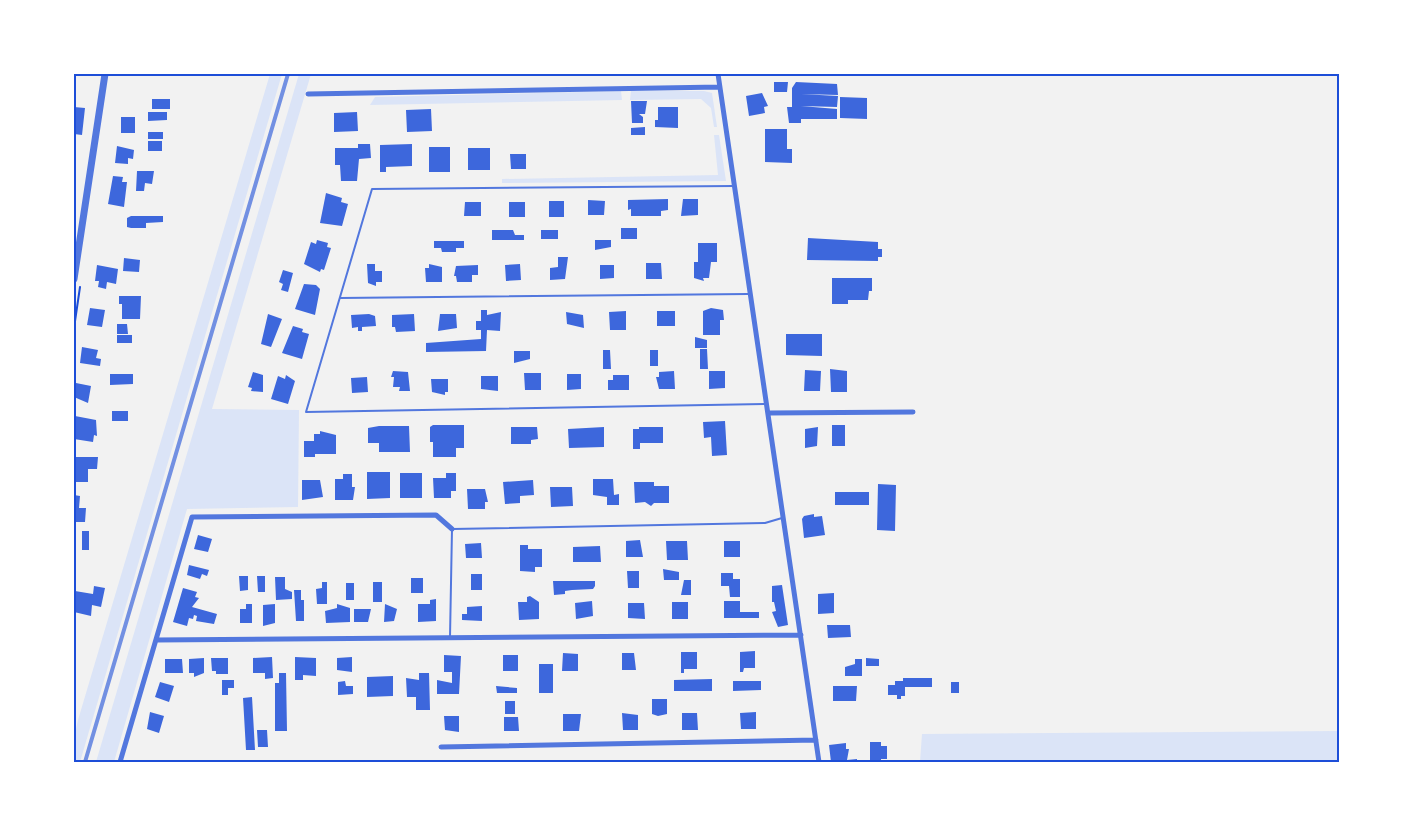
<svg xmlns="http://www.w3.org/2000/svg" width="1413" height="836" font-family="'Asap Condensed',sans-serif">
<rect width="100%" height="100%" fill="#f2f2f2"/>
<!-- green -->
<path fill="#dbe4f7" d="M270,74H282L80,762H74V738L78,720Z
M299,74H311L212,409L299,410L298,507L187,509L114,762H96Z
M621,91L622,100L370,105L375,97Z
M631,91H704L712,93L717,127H714L711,108L701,99L630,100Z
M714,135H719L726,181L502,183V179L718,175Z
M1339,731V762H920L922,734Z"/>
<!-- building -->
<path fill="#3d67dc" d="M774,82H788L787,92H774Z
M796,82L837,84L838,95L801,94L838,96L837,107L801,106L837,109V119H801V123H789L787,107H792V88Z
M762,93L768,106L764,107L765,113L749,116L746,96Z
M840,97L867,98V119L840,118Z
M152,99H170V109H152Z
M631,101H647L645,114H639L643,117V123H632Z
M74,107L85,108L82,135L74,134Z
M658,107H678V128L655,127V120H658Z
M431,109L432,131L407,132L406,110Z
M148,112H167V120L148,121Z
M357,112L358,131L334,132V113Z
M121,117H135V133H121Z
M645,127V135H631V128Z
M765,129H787V149H792V163L765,162Z
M148,132H163V139H148Z
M148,141H162V151H148Z
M358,144H370L371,158L359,159L357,181H341L340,165H335V148H358Z
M412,144V166L386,167V172H380V145Z
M117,146L134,150L133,159L128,158V164L115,163Z
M429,147H450V172H429Z
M468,148H490V170H468Z
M510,154H526V169H511Z
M137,171H154L152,184L145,183L144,191H136Z
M113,176L123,177L122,182H127L124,207L108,204Z
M326,193L342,198L341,202L348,204L342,226L320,223Z
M668,199V210L661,211V216H631V209L628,210V200Z
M683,199H698V215L681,216Z
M588,200L605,201L604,215H588Z
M549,201H564V217H549Z
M465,202H481V216H464Z
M509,202H525V217H509Z
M131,216H163V222L146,223V228H131L127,227V218Z
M621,228H637V239H621Z
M492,230H513L515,235H524V240H492Z
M541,230H558V239H541Z
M808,238L878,242V249H882V257H878V261L807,260Z
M317,240L328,243L327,247L331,248L324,270L321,269L320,272L304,264L311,242L316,244Z
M595,240H611V247L595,250Z
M434,241H464V248H456V252H442L441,248H434Z
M698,243H717V262H711L709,278H703L704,281L694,278V262H698Z
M558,257H568L565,279L550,280V268L558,267Z
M124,258L140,260L139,272L123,271Z
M646,263H661L662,279H646Z
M367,264H375V271H382V282H376V286L368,283Z
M429,264L442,267V282H426L425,268H429Z
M520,264L521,280L506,281L505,265Z
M97,265L118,269L116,284L107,282L106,289L98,287L99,281H95Z
M478,265V275H472V282H457L456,276H454L456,266Z
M600,265H614V278L600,279Z
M283,270L293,273L288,292L281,290L283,284L279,282Z
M832,278H872V291H869L868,300H848V304H832Z
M304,284L316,285L320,289L315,315L295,309Z
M119,296H141L140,319H122V304H119Z
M90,308L105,310L102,327L87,325Z
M711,308L723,310L724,320H720V335H703V311Z
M481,310H487V315L501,312L500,331L487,330L486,351L426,352V343L481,339V330H476V321H481Z
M626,311V330H610L609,312Z
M657,311H675V326H657Z
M566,312L583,315L584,328L567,324Z
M268,314L282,319L271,347L261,344Z
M369,314L375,316L376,326L362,327V331H358V327L352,328L351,315Z
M414,314L415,331L396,332L395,327H392V315Z
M440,314H456L457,328L438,331Z
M117,324H127L128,334H117Z
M293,326L303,329L302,332L309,334L302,359L282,353Z
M786,334H822V356L786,355Z
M117,335H132V343H117Z
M695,337L707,340V348H695Z
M82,347L98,350L96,358L101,359L100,366L80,363Z
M700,349H707L708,369H700Z
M603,350H610L611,369H603Z
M650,350H658V366H650Z
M514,351H530V359L514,363Z
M830,369L847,371V392H831Z
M805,370L821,371L820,391H804Z
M393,371L408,372L410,391H399L400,387H393L394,377H391Z
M674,371L675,389H659L656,377H659V372Z
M709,371H725V388L709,389Z
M253,372L263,375V392L251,391L252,388L248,387Z
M524,373H541V390H525Z
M110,374H133V384L110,385Z
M567,374H581V389L567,390Z
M286,375L295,381L288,404L271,399L278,376L285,379Z
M613,375H629V390H608V380H613Z
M481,376H498V391L481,389Z
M367,377L368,392L352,393L351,378Z
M431,379H448V392H445V395L432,392Z
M76,383L91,386L88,403L74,397Z
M112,411H128V421H112Z
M75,416L96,420L97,436L94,435L93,442L74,439Z
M725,421L727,455L712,456L711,437L704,438L703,422Z
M433,425H464V448H456V457H433V442H430V427Z
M832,425H845V446H832Z
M379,426H409L410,452H379V443H368V428Z
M511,427H537L538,439L531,440V444H511Z
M604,427V447L569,448L568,429Z
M639,427H663V443H640V449H633V429H639Z
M818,427L817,446L805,448V429Z
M320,431L336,435V454H315V457H304V441H314V434H320Z
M74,457H98L97,469H88V482H74Z
M367,472H390V498L367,499Z
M400,473H422V498H400Z
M446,473H456V491H451V498H434L433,478H446Z
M343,474H352V487H355L353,500H335V479H343Z
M593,479H613L614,495L619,494V505H607V497L593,495Z
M302,480H320L323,497L302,500Z
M533,480L534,495L520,496V503L505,504L503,482Z
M634,482H654V486H669V503H654L651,506L645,502L635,503Z
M878,484L896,485L895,531L877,530Z
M550,487H572L573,506L551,507Z
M467,489H485L488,502H485V509H468Z
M835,492H869V505H835Z
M74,495L80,496L79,508H86L85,522H74Z
M814,514V517L822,516L825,535L804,538L802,519L804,516Z
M82,531H89V550H82Z
M198,535L212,539L208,552L194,549Z
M640,540L643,557H626V541Z
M666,541H687L688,560H667Z
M724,541H740V557H724Z
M481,543L482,558H466L465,544Z
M520,545H528V549H542V567H535V572L520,571Z
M600,546L601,562H573V547Z
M189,565L209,570L207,576L202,574L200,579L187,575Z
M663,569L679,572V580H664Z
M627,571H639V588H628Z
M721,573H733V579H740V597H730L729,586H721Z
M471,574H482V590H471Z
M239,576H248V590L240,591Z
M257,576H265V592H258Z
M275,577H285V589L292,592V599L276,600Z
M411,578H423V593H411Z
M684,580H691V595H681Z
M553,581H595V586L593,589L572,590L565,591V594L554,595Z
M322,582H327V604H317L316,589L322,588Z
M373,582H382V602H373Z
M346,583H354V600H346Z
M782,585L788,625L778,627L772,612L776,611L774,602H772V586Z
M94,586L105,588L101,607L92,605L91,616L74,612L75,591L93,594Z
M183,588L197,592L195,597L199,598L192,607L217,614L214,624L196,621L197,616L194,615L193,619L189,618L187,626L173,622Z
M294,590H301V600H304V621H296Z
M834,593V613L818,614V594Z
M530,596L539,602V619L519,620L518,602H527V597Z
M436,599V621L418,622V604H430V600Z
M592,601L593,616L576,619L575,603Z
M724,601H740V612H759V618H724Z
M672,602H688V619H672Z
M628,603H644L645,619L628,618Z
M246,604H252V623H240V609H246Z
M275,604V623L263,626V605Z
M337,604L350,608V622L326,623L325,611L337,608Z
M385,604L397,609L394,621L384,622Z
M482,606V621L462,620V614H467V607Z
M354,609H371L368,622H354Z
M827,625H850L851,637L828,638Z
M755,651V668H744L743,672H740V652Z
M681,652H697V669H684V673H681Z
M563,653L578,654V671H562Z
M622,653H634L636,670H622Z
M444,655L461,656L459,694H437V680L452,683V672H444Z
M503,655H518V671H503Z
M272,657L273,678L265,679V673H253V658Z
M295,657L316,658V676L303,675V680H295Z
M352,657V672L337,670V658Z
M204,658V673L194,677V673H189V659Z
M211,658H228V674H216V671H212Z
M866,658L879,659V666H866Z
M165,659H182L183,673H165Z
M855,659H862V676H845V667L855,664Z
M539,664H553V693H539Z
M279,673H286L287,731H275V683H279Z
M419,673H429L430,710H416V697H407L406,678L419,680Z
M393,676V696L367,697V677Z
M903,678H932V687H905V696H901V699H897V695H888V685H895V681H903Z
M712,679V691H674V680Z
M222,680H234V688H228V695H222Z
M345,681L346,686H353V694L338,695V682Z
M733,681H761V690L733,691Z
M160,682L174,686L169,702L155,697Z
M951,682H959V693H951Z
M496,686L517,688V693H497Z
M833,686H857L856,701H833Z
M252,697L255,750H246L243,698Z
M652,699H667V714L658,716L652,714Z
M505,701H515V714H505Z
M150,712L164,716L159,733L147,729Z
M756,712V729H741L740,713Z
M622,713L638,715V730H623Z
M682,713H697L698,730H682Z
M563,714H581L579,731H563Z
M444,716H459V732L445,730Z
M504,717H518L519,731H504Z
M257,730H267L268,747H258Z
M870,742H881V746H887V759H881V762H870Z
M846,743V749H849L847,760L857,759V762H831L829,745Z"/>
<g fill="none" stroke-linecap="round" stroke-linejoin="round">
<!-- path -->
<path stroke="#1d4ed8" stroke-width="2" d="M74,328L80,287"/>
<!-- service -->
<path stroke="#5277de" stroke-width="2" d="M734,186L372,189L306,412L765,404
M340,298L748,294
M450,637L452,529L765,523L782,518"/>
<!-- minor -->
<path stroke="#5277de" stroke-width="5" d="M718,74L819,762
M308,94L720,87
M769,413L913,412
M156,640L801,635
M441,747L816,740
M120,762L192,517L436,515L452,529"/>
<!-- tertiary -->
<path stroke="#5277de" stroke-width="7" d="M74,279L105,74"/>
<!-- rail -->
<path stroke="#7290e2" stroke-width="4" d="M85,762L288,74"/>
</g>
<!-- border -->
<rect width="1413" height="836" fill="none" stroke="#ffffff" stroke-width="150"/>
<rect x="75" y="75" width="1263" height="686" fill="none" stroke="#1d4ed8" stroke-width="2"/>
</svg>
